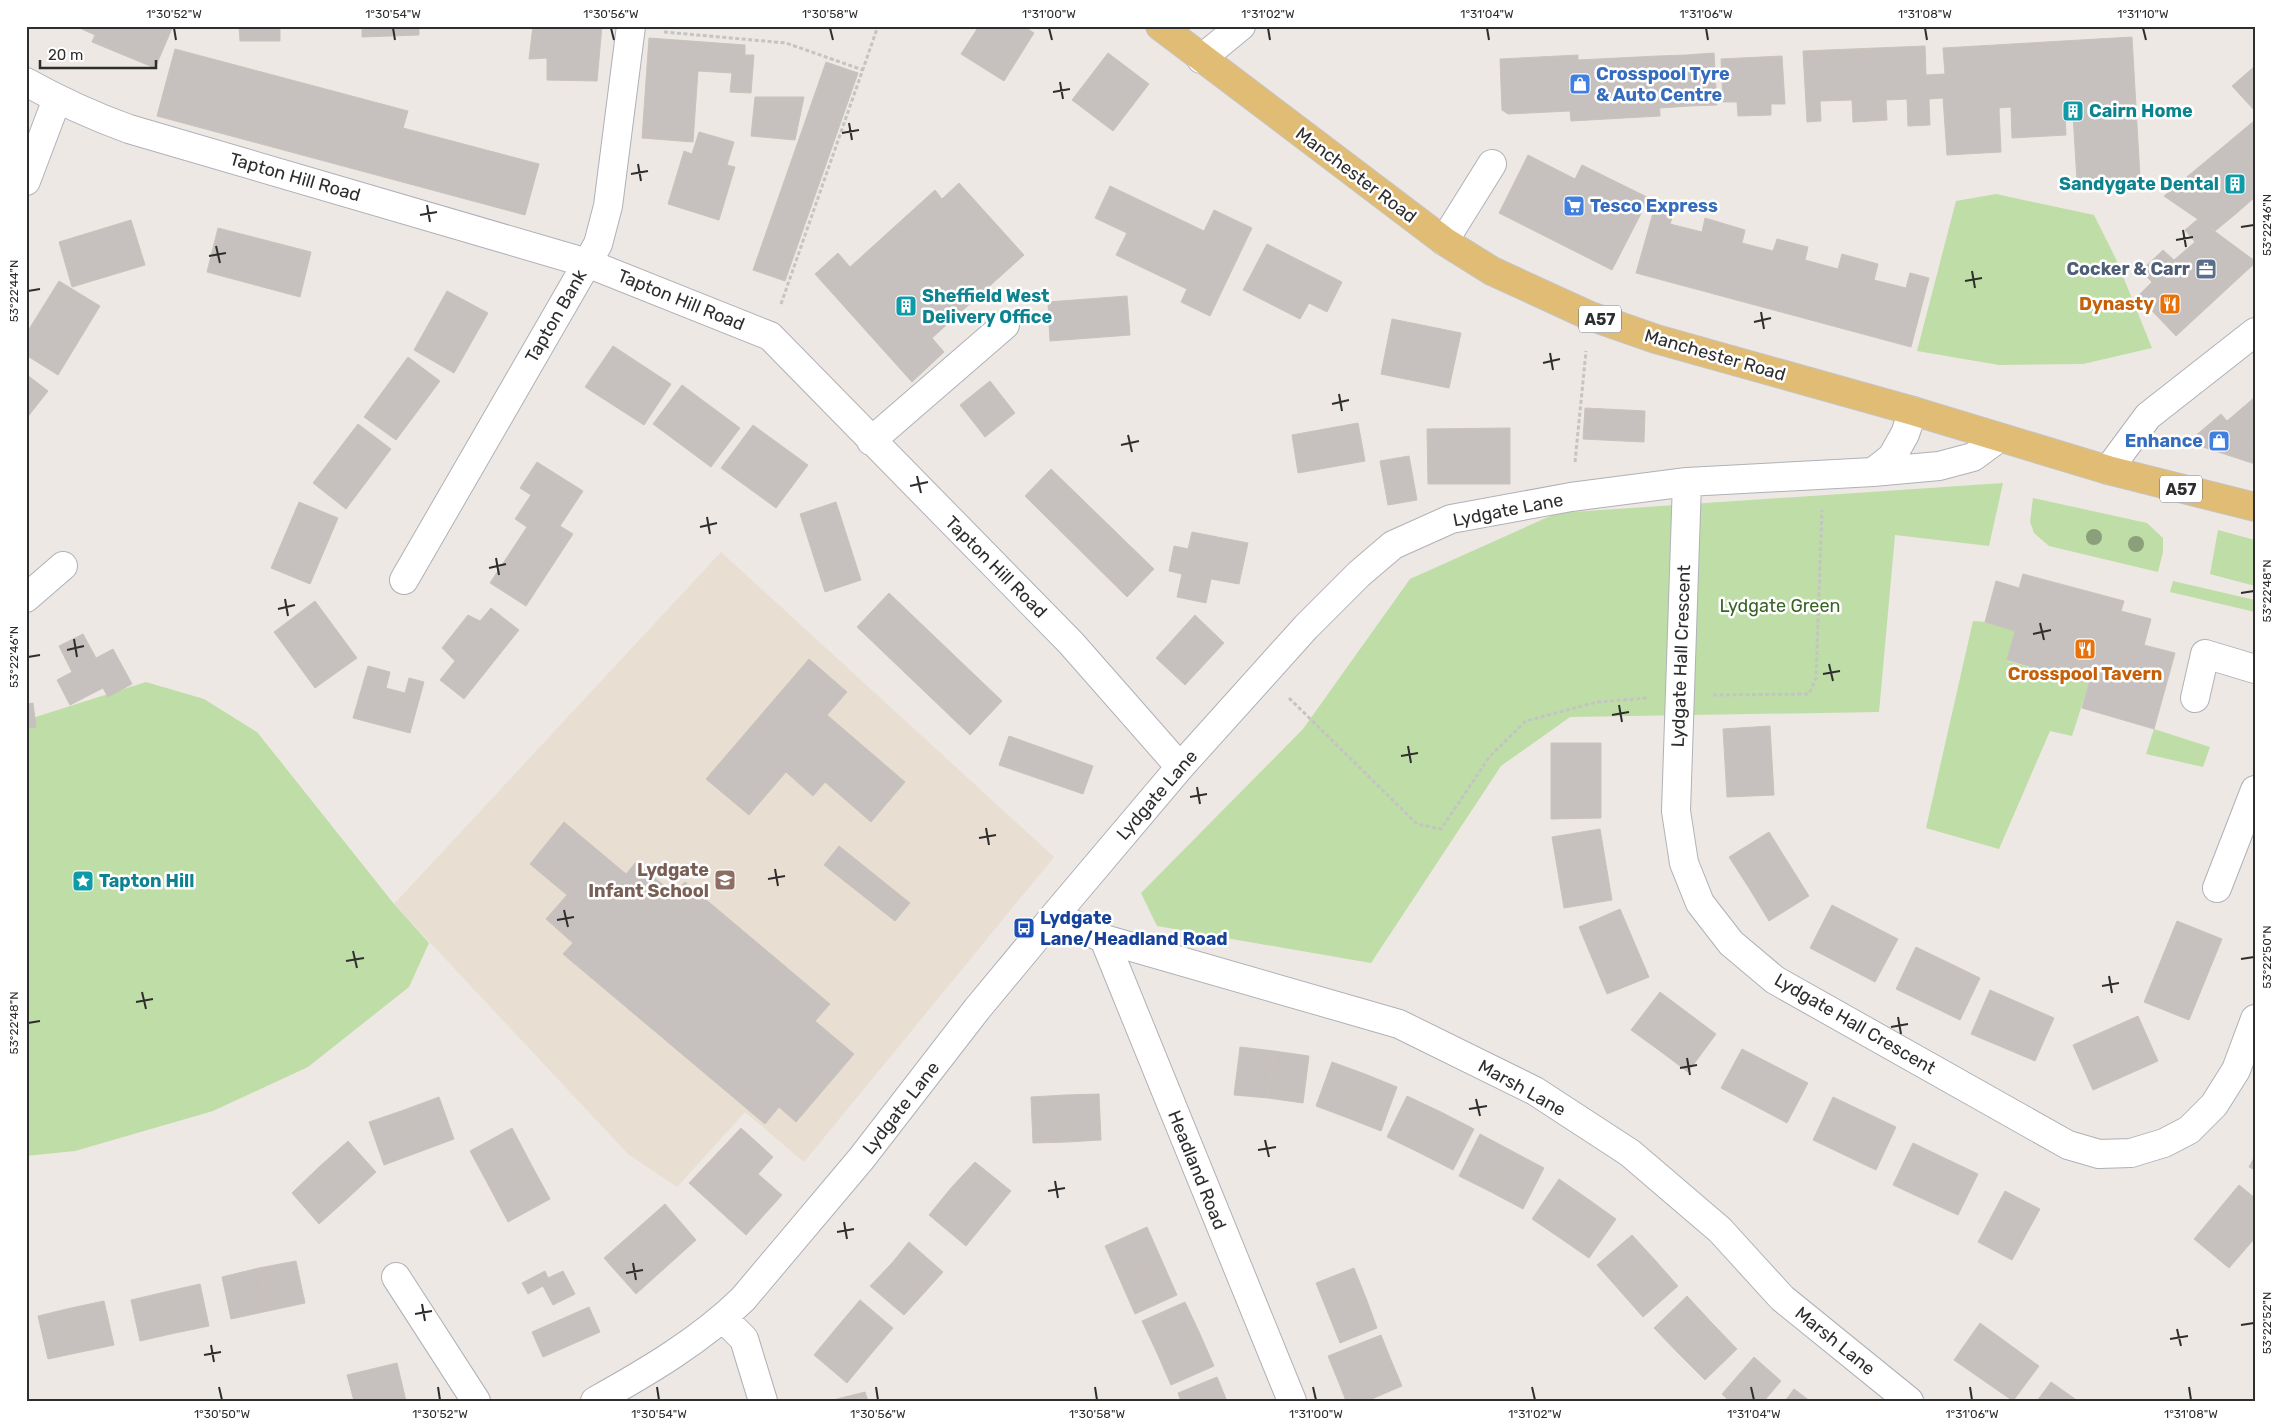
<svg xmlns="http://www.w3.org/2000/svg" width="2281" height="1427" font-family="Rubik,sans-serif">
<rect width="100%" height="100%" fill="#ede8e3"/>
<!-- education -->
<path fill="#e8ded2" d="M721,552L1054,857L804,1162L745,1112L677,1187L628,1154L394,904Z"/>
<!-- green -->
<path fill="#bfdda6" d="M1996,194L2094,215L2116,259L2152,348L2083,364L1999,365L1917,351L1956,201Z
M2003,483L1989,546L1895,535L1879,712L1570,717L1501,766L1371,963L1157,926L1141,893L1303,729L1410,579L1557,513Z
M2033,498L2147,523L2163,538V552L2158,572L2049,546L2034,533L2030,522Z
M2218,530L2255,540V586L2210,574Z
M2173,581L2255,600V612L2170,592Z
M1973,621L1985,622L2015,631L2007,661L2089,683L2072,736L2050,731L1999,849L1926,828Z
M146,682L204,699L257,732L394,904L429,943L409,987L308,1067L213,1111L75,1151L26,1156V720Z
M2154,729L2210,747L2203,767L2146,754Z"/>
<!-- building -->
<path fill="#c6c1be" stroke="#c9c3bc" d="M75,26H173L155,68L92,42L95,35Z
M239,26H280V41H240Z
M362,26H419V35L362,37Z
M533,26H602L597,81L547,80V58L529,59Z
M979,26H1023L1034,33L1004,81L961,54Z
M2132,37L2140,177L2077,181L2073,114L2065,115L2066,135L2012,138L2011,107L1999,108L2001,152L1947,155L1943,98L1929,99L1930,125L1908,126L1907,99L1886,100L1887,120L1853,122L1852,100L1820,101L1821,121L1807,122L1803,51L1925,46L1926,75L1945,74L1943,48Z
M649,38L745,45V55H754L751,93L730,92L732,73L698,71L693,142L642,138Z
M175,49L408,111L403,128L539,164L525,215L157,116Z
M1108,53L1149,84L1113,131L1072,100Z
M1714,53L1717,105L1689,106L1686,55Z
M1578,55V60L1658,56L1660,116L1571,121L1570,111L1508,114L1502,110L1500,59Z
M1686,55L1689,106L1660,108L1658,56Z
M1782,56L1785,104H1771V115L1738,116L1737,102H1723L1721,59Z
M826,62L858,73L785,281L753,270Z
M2255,66V111L2232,86Z
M755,97H804L795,140L751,136Z
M2255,120V170L2230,141Z
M699,132L734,142L727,165L735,167L719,220L668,204L684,151L692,154Z
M2230,141L2255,170V197L2238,212L2200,166Z
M1528,155L1575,179L1582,165L1649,198L1612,270L1499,213Z
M2200,166L2238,212L2215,231L2164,196Z
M959,183L1024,255L932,338L944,352L912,382L815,274L838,253L850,267L935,190L942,199Z
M1110,186L1204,231L1214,210L1252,228L1210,316L1181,302L1187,289L1116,255L1127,233L1095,218Z
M1655,206L1674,211L1670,224L1702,232L1705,218L1745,230L1742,243L1773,251L1777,239L1808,247L1805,260L1838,269L1842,254L1878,264L1874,280L1906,288L1910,273L1929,278L1911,347L1636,273Z
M2198,219L2255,261V263L2176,336L2138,296L2152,282L2141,271L2163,250L2174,260L2195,242L2185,230Z
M131,220L145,265L72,287L59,242Z
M218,228L311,252L300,297L207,272Z
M1267,244L1342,282L1327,312L1309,303L1300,319L1243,290Z
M59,281L100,306L58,375L26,355V334Z
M447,291L488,313L454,373L414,350Z
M1127,296L1130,335L1050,341L1048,302Z
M1392,319L1461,333L1449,388L1381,374Z
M613,346L671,384L644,425L585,387Z
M408,357L440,381L396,440L364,417Z
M26,374L48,391L26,419Z
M990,381L1015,413L985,437L960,405Z
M682,385L740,428L711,467L653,424Z
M2255,397V454L2227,421Z
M1585,408L1645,411L1644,442L1583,439Z
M2221,414L2255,454V464L2197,445L2194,437Z
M1358,423L1365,461L1298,473L1292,435Z
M358,424L391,449L346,509L313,483Z
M753,425L808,465L776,508L721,468Z
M1510,428V484H1428L1427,429Z
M1409,456L1417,500L1388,505L1380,461Z
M537,462L583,491L560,526L573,534L526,606L490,583L527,527L515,519L531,495L520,488Z
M1051,469L1154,569L1127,597L1025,496Z
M299,502L338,518L310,584L271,568Z
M836,502L861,580L825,592L800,514Z
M1192,532L1248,543L1239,584L1211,579L1206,603L1177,597L1182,574L1169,571L1174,546L1188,549Z
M2023,574L2124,601L2121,611L2151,619L2144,645L2175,653L2154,729L2082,708L2089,683L2007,660L2015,631L1985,622L1996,581L2019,588Z
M889,593L1002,701L970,735L857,627Z
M315,601L357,658L315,688L274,632Z
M491,608L519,630L464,699L440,680L455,661L442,648L468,615L480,621Z
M1195,615L1224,643L1185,685L1156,658Z
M83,634L96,658L113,649L132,684L108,697L103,688L70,705L57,680L72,672L59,646Z
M809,659L847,692L827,715L905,782L871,822L825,782L813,796L786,772L749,815L706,779Z
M368,666L390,672L386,688L405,693L409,678L424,682L410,733L353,718Z
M33,703L36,727L26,728V704Z
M1770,726L1774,795L1727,797L1723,729Z
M1009,736L1093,766L1083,794L999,765Z
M1551,743H1601V818L1551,819Z
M564,822L626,874L636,862L674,894L685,882L830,1004L815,1021L854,1054L796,1122L779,1107L765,1124L563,954L573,943L546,919L567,895L530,864Z
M1600,829L1612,900L1564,908L1552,837Z
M1769,832L1789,864L1749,888L1729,857Z
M839,846L910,903L895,921L824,865Z
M1789,864L1809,896L1769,921L1749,888Z
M1832,905L1898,939L1875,982L1810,948Z
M1620,909L1649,977L1607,994L1579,927Z
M2177,921L2222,939L2189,1020L2144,1002Z
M1916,947L1980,978L1960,1020L1896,989Z
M1990,990L2054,1018L2035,1061L1971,1034Z
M1660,992L1688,1013L1660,1051L1631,1030Z
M1688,1013L1716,1034L1688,1072L1660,1051Z
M2138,1016L2158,1061L2093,1090L2073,1045Z
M1240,1047L1274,1051L1268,1098L1234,1095Z
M1742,1049L1808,1083L1787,1123L1721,1088Z
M1274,1051L1309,1056L1303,1103L1268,1098Z
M1332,1062L1365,1074L1348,1118L1316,1106Z
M1365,1074L1397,1087L1381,1131L1348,1118Z
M1099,1094L1101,1140L1067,1142L1065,1095Z
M1065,1095L1067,1142L1033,1143L1031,1097Z
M1407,1096L1441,1112L1420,1153L1387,1137Z
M439,1097L454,1139L419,1152L404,1110Z
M1833,1097L1896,1127L1876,1170L1813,1140Z
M404,1110L419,1152L384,1165L369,1122Z
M1441,1112L1474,1129L1453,1170L1420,1153Z
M512,1128L532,1166L490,1188L470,1151Z
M741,1128L773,1157L758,1174L782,1195L746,1235L689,1183Z
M1480,1134L1512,1151L1491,1192L1459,1176Z
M348,1141L376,1172L348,1198L319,1167Z
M1913,1143L1978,1174L1958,1215L1893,1185Z
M1512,1151L1544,1168L1523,1209L1491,1192Z
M2255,1156V1170L2249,1167Z
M975,1162L1011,1191L988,1219L951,1188Z
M532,1166L550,1199L508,1222L490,1188Z
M319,1167L348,1198L319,1224L292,1193Z
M1559,1179L1588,1199L1560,1238L1532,1219Z
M2239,1185L2255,1198V1238L2229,1268L2194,1239Z
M951,1188L988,1219L966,1246L929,1215Z
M2005,1191L2040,1209L2012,1260L1978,1242Z
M1588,1199L1616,1219L1589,1258L1560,1238Z
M665,1204L696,1240L636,1294L604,1258Z
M1147,1227L1162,1261L1120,1280L1105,1246Z
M1632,1235L1655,1260L1620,1291L1597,1265Z
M909,1242L943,1272L925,1292L892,1263Z
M1655,1260L1678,1286L1643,1317L1620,1291Z
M296,1261L305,1303L268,1311L259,1268Z
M1162,1261L1177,1295L1135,1314L1120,1280Z
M892,1263L925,1292L904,1315L870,1286Z
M259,1268L268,1311L231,1319L222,1277Z
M1354,1268L1366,1298L1328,1313L1316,1283Z
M545,1271L548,1278L563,1271L575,1294L553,1305L543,1286L528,1294L522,1283Z
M200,1284L209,1326L175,1333L165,1292Z
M165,1292L175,1333L140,1341L131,1300Z
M1687,1296L1712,1323L1679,1354L1654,1328Z
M1366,1298L1377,1328L1340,1343L1328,1313Z
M860,1300L893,1328L871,1354L838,1326Z
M104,1301L114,1345L81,1352L71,1308Z
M1185,1302L1200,1334L1157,1353L1142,1321Z
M589,1307L600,1332L543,1357L532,1332Z
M71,1308L81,1352L48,1359L38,1316Z
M1712,1323L1737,1349L1705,1380L1679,1354Z
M1980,1323L2039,1366L2013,1401L1954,1360Z
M838,1326L871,1354L847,1383L814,1355Z
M1200,1334L1214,1366L1171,1385L1157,1353Z
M1381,1335L1391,1360L1339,1383L1328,1356Z
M1754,1357L1781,1381L1764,1401H1729L1722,1394Z
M1391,1360L1402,1386L1367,1401H1346L1339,1383Z
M397,1363L406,1401H354L347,1375Z
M1217,1377L1227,1401H1181L1178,1393Z
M2051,1382L2078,1401H2037Z
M1794,1389L1810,1401H1785Z
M865,1392L868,1401H829Z"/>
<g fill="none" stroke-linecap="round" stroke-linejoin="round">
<!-- minor casing -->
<g stroke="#afb1b8" stroke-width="30">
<path id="minor" d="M1201,59L1241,26
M26,82C60,101 93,116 129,129L587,263L770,336L1071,643L1180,767
M26,181L57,99
M1444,241L1492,164
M871,441L1005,325
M2108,470L2148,416L2255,332
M1873,472L1892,457L1905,434L1913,411
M1687,482L1676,811L1684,863L1700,903L1731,943L1775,980L2068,1145L2099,1154L2131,1153L2164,1143L2189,1130L2214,1105L2236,1070L2255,1019
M404,580L598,244L608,206L631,26
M26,598L63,566
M2195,698L2205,654L2255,669
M2217,888L2255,790
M1055,915L1104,939L1399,1024L1535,1091L1630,1153L1720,1230L1782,1298L1909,1401
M1104,939L1292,1401
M396,1277L476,1401
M723,1318L744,1339L763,1401
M595,1401C647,1372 700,1341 743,1299L861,1159L977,1009L1055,915L1180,767L1306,627L1359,574L1393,545L1451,519L1571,497L1687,482L1873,472L1939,466L1973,457L1999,438"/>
</g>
<!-- major casing -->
<g stroke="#c4c4c4" stroke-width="30">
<path id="major" d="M1160,26L1444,241L1492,271L1590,316L1656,339L1913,411L2108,470L2255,507"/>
</g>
<!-- path -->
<path stroke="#c4c4c4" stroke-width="3" stroke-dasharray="4 2.5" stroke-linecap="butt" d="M664,32L786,43L863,70
M781,304L878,26
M1575,462L1586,351
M1713,695L1809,694L1816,678L1822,510
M1289,698L1417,824L1441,829L1490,756L1526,721L1597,702L1647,698"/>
<!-- minor -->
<use href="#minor" stroke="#fff" stroke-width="28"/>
<!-- major -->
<use href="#major" stroke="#e1bc74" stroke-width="28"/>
</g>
<!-- trees -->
<g fill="#8a9f7a">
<circle cx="2094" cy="537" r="8"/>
<circle cx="2136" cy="544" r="8"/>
</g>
<!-- ticks -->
<path fill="none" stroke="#2e2e2e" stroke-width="2" d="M174,28L176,40M393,28L395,40M611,28L614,40M830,28L833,40M1049,28L1052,40M1268,28L1270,40M1487,28L1489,40M1706,28L1708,40M1925,28L1927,40M2143,28L2146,40M1060,82L1063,99M1053,92L1070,89M849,123L852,140M842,133L859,130M638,164L641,181M631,174L648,171M427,205L430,222M420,215L437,212M2241,227L2254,225M2183,230L2186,247M2176,240L2193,237M216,246L220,263M209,256L226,253M1972,271L1975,288M1965,281L1982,278M28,291L40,289M1761,312L1764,329M1754,322L1771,318M1550,353L1553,370M1543,363L1560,359M1339,394L1342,411M1332,404L1349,400M1128,435L1132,452M1121,445L1139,441M917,476L921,493M910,486L928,482M707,517L710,534M700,527L717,523M496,558L499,575M489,568L506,564M2241,593L2254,591M285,599L288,616M278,609L295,605M2040,623L2044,640M2033,634L2051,630M74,639L77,657M67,650L84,646M28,657L40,655M1829,664L1833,681M1823,674L1840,671M1619,705L1622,722M1612,715L1629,712M1408,746L1411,763M1401,756L1418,753M1197,787L1200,804M1190,797L1207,794M986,828L989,845M979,838L996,835M775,869L778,886M768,879L785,876M564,910L568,927M557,920L574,917M353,951L357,968M2241,959L2254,957M346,961L364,958M2109,976L2112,993M2102,986L2119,983M142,992L146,1009M136,1002L153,999M1898,1017L1901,1034M28,1023L40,1021M1891,1027L1908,1024M1687,1058L1690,1075M1680,1068L1697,1065M1476,1099L1480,1116M1469,1109L1487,1106M1265,1140L1269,1157M1258,1150L1276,1147M1055,1181L1058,1198M1048,1191L1065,1188M844,1222L847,1239M837,1232L854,1229M633,1263L636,1280M626,1273L643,1270M422,1304L425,1321M415,1314L432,1311M2241,1325L2254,1323M2177,1329L2181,1346M2170,1339L2188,1336M211,1345L214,1362M204,1355L221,1352M219,1387L222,1400M438,1387L440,1400M657,1387L659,1400M876,1387L878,1400M1095,1387L1097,1400M1313,1387L1316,1400M1532,1387L1535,1400M1751,1387L1754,1400M1970,1387L1972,1400M2189,1387L2191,1400"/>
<!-- icons -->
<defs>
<g id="shop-square" transform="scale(1.125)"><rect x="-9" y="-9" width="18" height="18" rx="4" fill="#3f7fe0" stroke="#fff"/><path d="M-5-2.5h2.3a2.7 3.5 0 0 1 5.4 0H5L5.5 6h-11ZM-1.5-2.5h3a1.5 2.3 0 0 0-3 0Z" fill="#fff"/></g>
<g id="building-square" transform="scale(1.125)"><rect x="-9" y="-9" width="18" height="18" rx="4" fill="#0f9aa8" stroke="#fff"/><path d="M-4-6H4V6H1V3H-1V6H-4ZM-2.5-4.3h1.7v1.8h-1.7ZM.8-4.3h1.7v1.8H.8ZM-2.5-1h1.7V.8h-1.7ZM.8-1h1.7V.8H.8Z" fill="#fff"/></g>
<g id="supermarket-square" transform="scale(1.125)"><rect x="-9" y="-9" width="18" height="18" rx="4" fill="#3f7fe0" stroke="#fff"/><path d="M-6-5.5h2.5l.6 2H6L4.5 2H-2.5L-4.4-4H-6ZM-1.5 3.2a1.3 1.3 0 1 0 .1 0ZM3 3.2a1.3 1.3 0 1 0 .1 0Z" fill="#fff"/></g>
<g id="office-square" transform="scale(1.125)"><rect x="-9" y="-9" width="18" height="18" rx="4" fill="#5c6f8a" stroke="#fff"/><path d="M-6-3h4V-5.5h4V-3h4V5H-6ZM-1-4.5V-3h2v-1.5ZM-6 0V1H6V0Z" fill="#fff"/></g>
<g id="restaurant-square" transform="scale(1.125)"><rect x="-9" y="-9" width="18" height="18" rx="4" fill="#e8710a" stroke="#fff"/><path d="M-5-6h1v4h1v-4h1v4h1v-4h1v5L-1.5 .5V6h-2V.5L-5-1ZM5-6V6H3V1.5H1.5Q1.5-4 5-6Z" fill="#fff"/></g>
<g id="school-square" transform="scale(1.125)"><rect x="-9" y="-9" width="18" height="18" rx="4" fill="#8d6e63" stroke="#fff"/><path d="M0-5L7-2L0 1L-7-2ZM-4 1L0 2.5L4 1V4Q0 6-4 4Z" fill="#fff"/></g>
<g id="sight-square" transform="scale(1.125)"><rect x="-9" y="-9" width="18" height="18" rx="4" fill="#0f9aa8" stroke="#fff"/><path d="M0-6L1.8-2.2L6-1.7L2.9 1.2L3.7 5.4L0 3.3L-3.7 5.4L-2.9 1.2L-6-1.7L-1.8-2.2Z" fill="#fff"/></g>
<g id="bus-square" transform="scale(1.125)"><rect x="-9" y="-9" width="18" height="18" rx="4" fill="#1a4fb4" stroke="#fff"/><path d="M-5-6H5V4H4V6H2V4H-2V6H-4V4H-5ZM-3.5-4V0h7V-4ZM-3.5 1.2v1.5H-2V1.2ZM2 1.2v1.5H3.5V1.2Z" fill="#fff"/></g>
</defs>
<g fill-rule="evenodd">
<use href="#shop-square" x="1580" y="84"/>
<use href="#building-square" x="2073" y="111"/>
<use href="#building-square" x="2235" y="184"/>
<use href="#supermarket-square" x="1574" y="206"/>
<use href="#office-square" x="2206" y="269"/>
<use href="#restaurant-square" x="2170" y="304"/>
<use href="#building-square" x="906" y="306"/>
<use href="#shop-square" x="2219" y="441"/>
<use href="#restaurant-square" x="2085" y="649"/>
<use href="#school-square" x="725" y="880"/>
<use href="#sight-square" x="83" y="881"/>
<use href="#bus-square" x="1024" y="928"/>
</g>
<g text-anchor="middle" stroke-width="5" stroke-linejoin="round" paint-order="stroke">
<!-- shield labels -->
<g fill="#fff" stroke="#6d6d6d" stroke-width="1">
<rect x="1579" y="305.5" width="42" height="27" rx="4"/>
<rect x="2160" y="475.5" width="42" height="27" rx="4"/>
</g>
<g font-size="16" font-weight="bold" fill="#2e2e2e">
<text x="1600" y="325">A57</text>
<text x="2181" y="495">A57</text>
</g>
<!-- shop labels -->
<g font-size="18" font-weight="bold" fill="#366cbe" stroke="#fff" text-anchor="start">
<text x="1596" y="80">Crosspool Tyre<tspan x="1596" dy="21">&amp; Auto Centre</tspan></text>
<text x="1590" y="212">Tesco Express</text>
<text x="2203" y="447" text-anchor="end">Enhance</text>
</g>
<!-- culture labels -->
<g font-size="18" font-weight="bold" fill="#0d838f" stroke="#fff" text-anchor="start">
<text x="2089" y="117">Cairn Home</text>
<text x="2219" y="190" text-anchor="end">Sandygate Dental</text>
<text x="922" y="302">Sheffield West<tspan x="922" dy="21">Delivery Office</tspan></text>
<text x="99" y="887">Tapton Hill</text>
</g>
<!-- street labels -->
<g font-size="18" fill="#2e2e2e" stroke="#fff">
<text transform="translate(1356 175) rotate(37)" y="6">Manchester Road</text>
<text transform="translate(295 177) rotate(16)" y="6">Tapton Hill Road</text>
<text transform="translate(681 300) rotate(22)" y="6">Tapton Hill Road</text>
<text transform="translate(556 316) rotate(-60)" y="6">Tapton Bank</text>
<text transform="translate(1715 355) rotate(16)" y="6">Manchester Road</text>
<text transform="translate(1508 510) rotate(-11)" y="6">Lydgate Lane</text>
<text transform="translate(996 567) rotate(45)" y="6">Tapton Hill Road</text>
<text transform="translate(1681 656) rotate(-88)" y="6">Lydgate Hall Crescent</text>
<text transform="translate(1157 795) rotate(-49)" y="6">Lydgate Lane</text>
<text transform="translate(1855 1024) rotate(30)" y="6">Lydgate Hall Crescent</text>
<text transform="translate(1522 1088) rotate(29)" y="6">Marsh Lane</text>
<text transform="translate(901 1108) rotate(-52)" y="6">Lydgate Lane</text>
<text transform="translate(1197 1170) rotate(68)" y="6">Headland Road</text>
<text transform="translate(1835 1341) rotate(39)" y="6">Marsh Lane</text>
</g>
<!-- service labels -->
<g font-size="18" font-weight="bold" fill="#4e5e75" stroke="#fff" text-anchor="end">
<text x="2190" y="275">Cocker &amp; Carr</text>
</g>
<!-- food labels -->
<g font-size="18" font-weight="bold" fill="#c56008" stroke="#fff" text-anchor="end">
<text x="2154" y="310">Dynasty</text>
<text x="2085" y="680" text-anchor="middle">Crosspool Tavern</text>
</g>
<!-- park labels -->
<g font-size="18" fill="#396425" stroke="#fff">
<text x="1780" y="612">Lydgate Green</text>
</g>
<!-- education labels -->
<g font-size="18" font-weight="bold" fill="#785e54" stroke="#fff" text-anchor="end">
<text x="709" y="876">Lydgate<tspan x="709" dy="21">Infant School</tspan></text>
</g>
<!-- transit labels -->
<g font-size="18" font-weight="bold" fill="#164399" stroke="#fff" text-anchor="start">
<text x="1040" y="924">Lydgate<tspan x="1040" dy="21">Lane/Headland Road</tspan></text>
</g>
</g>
<!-- border -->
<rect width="2281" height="1427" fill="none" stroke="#ffffff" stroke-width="55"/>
<!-- scale -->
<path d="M40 60v8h116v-8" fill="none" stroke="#2e2e2e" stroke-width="2.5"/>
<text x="48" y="60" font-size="15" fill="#2e2e2e" stroke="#ffffff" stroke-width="4" paint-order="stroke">20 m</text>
<rect x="28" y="28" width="2226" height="1372" fill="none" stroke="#2e2e2e" stroke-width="2"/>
<g font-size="12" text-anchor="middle" fill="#2e2e2e">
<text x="174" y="18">1°30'52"W</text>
<text x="393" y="18">1°30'54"W</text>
<text x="611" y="18">1°30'56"W</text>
<text x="830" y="18">1°30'58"W</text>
<text x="1049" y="18">1°31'00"W</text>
<text x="1268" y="18">1°31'02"W</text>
<text x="1487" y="18">1°31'04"W</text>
<text x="1706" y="18">1°31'06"W</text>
<text x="1925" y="18">1°31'08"W</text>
<text x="2143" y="18">1°31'10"W</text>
<text transform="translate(2267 225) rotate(-90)" y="4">53°22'46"N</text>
<text transform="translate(14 291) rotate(-90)" y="4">53°22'44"N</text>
<text transform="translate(2267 591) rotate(-90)" y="4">53°22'48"N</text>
<text transform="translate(14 657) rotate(-90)" y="4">53°22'46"N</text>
<text transform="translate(2267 957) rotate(-90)" y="4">53°22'50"N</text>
<text transform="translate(14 1023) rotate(-90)" y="4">53°22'48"N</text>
<text transform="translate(2267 1323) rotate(-90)" y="4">53°22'52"N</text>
<text x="222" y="1418">1°30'50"W</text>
<text x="440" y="1418">1°30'52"W</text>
<text x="659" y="1418">1°30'54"W</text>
<text x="878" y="1418">1°30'56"W</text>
<text x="1097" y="1418">1°30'58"W</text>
<text x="1316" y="1418">1°31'00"W</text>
<text x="1535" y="1418">1°31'02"W</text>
<text x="1754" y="1418">1°31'04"W</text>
<text x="1972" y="1418">1°31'06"W</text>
<text x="2191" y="1418">1°31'08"W</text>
</g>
</svg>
